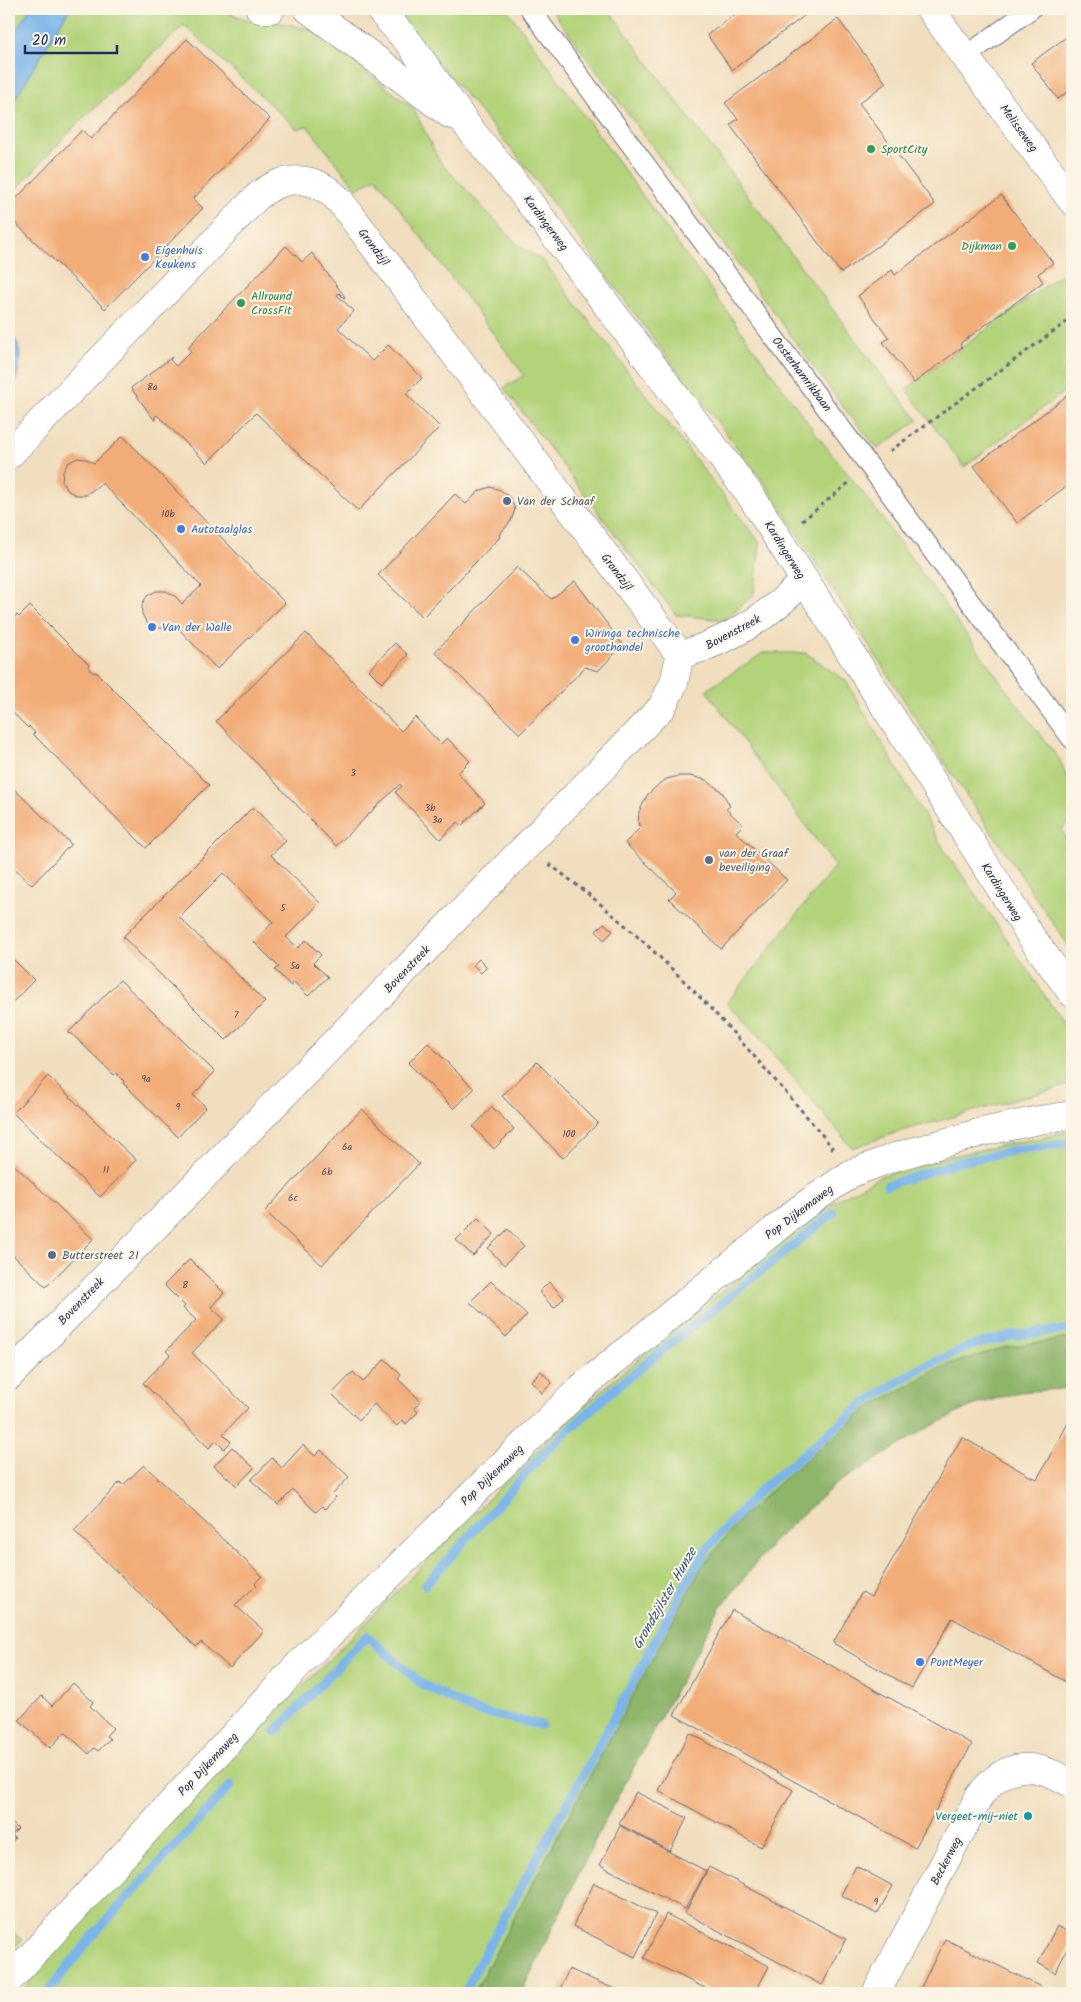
<svg xmlns="http://www.w3.org/2000/svg" width="1081" height="2002" font-family="Kalam,sans-serif">
<rect width="100%" height="100%" fill="#fcf5e5"/>
<filter id="ink" filterUnits="userSpaceOnUse"><feTurbulence type="fractalNoise" baseFrequency=".02" numOctaves="2"/><feDisplacementMap in="SourceGraphic" scale="10" xChannelSelector="R" yChannelSelector="G"/><feConvolveMatrix kernelMatrix="1 2 1 2 8 2 1 2 1" color-interpolation-filters="sRGB"/></filter>
<filter id="wash" filterUnits="userSpaceOnUse"><feTurbulence type="fractalNoise" baseFrequency=".0096" numOctaves="4" result="noise"/><feDisplacementMap in="SourceGraphic" scale="20" xChannelSelector="R" yChannelSelector="G"/><feGaussianBlur stdDeviation="1.12" result="paint"/><feColorMatrix in="noise" values="0 0 0 0 0 0 0 0 0 0 0 0 0 0 0 0 0 1.4 0 .05"/><feComposite in="paint" operator="in"/></filter>
<g filter="url(#wash)">
<rect width="100%" height="100%" fill="#f1debe"/>
<!-- green -->
<path fill="#b3d37a" stroke="#67816c" d="M9,9H30L9,39Z
M73,9H219L247,20L288,24L308,29L324,39L413,108L440,162L517,244L543,261L760,543L754,594L725,620L676,615L504,388L524,375L376,177L357,189L307,126L297,129L184,25L76,125L9,197V109L66,14Z
M393,9H507L816,434L870,502L1022,711L1060,760L1072,790V817L1062,829L1072,855V951L942,759L766,485L652,337L523,163Z
M551,9H608L881,374L918,420L878,449L844,408Z
M1072,266V386L964,467L906,389Z
M763,653H806L846,681L945,851L998,926L1072,1036V1084L898,1132L852,1148L745,1021L727,1003L835,866L706,690Z
M1072,1131V1338L1007,1347L701,1568L474,1993H21L47,1959L72,1932L104,1893L256,1733L553,1434L620,1374L831,1203L881,1176L946,1157Z
M9,1929L22,1940L9,1953Z"/>
<!-- forest -->
<path fill="#8eb56a" stroke="#547264" d="M1072,1338V1388L1019,1392L972,1406L922,1431L835,1485L798,1518L769,1547L720,1608L603,1824L521,1993H474L701,1568L742,1517L790,1473L868,1408L943,1366L1007,1347Z"/>
<!-- water -->
<path fill="#79b4ea" stroke="#4a72a4" d="M30,9H73L66,14L9,109V39Z
M9,329C13,335 18,342 19,350C22,362 17,383 9,392Z"/>
<g fill="none" stroke-linecap="round" stroke-linejoin="round">
<!-- stream -->
<path stroke="#79b4ea" stroke-width="9" d="M887,1185L959,1162L1016,1150L1072,1143
M425,1585L548,1449L613,1390L833,1213
M275,1732L367,1636L422,1684L472,1710L541,1725
M47,1993L95,1933L231,1785
M465,1993L475,1971L601,1742L690,1576L710,1545L759,1491L862,1405L917,1370L970,1346L1016,1335L1072,1329"/>
</g>
<g id="blocks">
<!-- building -->
<path fill="#f2ac77" d="M742,9H804L808,13L732,70L707,35Z
M838,19L886,83L859,103L935,204L841,273L730,125L738,119L725,103Z
M1072,33V89L1058,99L1031,63Z
M187,39L270,119L193,199L203,208L105,309L9,217V206L82,130L91,139Z
M1001,195L1053,263L1038,274L1043,282L960,344L962,347L914,383L883,342L889,338L858,296L892,270L895,275Z
M286,246L302,262L312,253L345,297L344,298L339,293L337,295L354,311L338,328L372,361L388,345L422,378L406,394L440,427L358,511L256,413L207,463L157,415L155,417V421L131,388L172,357L170,360L176,366L191,351L188,347Z
M1072,392V482L1017,523L974,466Z
M123,436L285,603L217,669L174,624L165,628H155L147,623L142,614V604L147,596L156,591H166L175,596L182,604L201,586L102,483L86,495H76L67,490L62,482L63,472L68,463L77,458L86,459L94,463Z
M490,487L501,490L510,498L515,509L511,521L499,535L500,537L423,617L378,575L455,494L466,504L479,491Z
M517,567L551,599L575,581L623,645L598,671L585,667L520,734L435,652Z
M30,606L90,666L88,668L94,673L96,672L209,785L146,848L33,734L35,733L29,726L28,728L9,709V620L17,615L19,617Z
M306,633L401,731L415,717L441,744L447,738L470,761L458,773L485,803L461,826L458,822L440,839L395,792L402,786L400,784L336,846L216,721Z
M395,643L408,655L382,683L369,670Z
M690,776L706,780L722,792L730,806L726,809L743,825L736,832L787,880L721,949L669,899L676,892L625,843L642,826L638,825L639,812L648,794L660,783L667,779L679,776Z
M9,784L71,844L32,885L9,863Z
M253,807L286,841L271,855L320,903L286,937L298,948L306,940L321,955L313,963L328,977L308,996L294,982L292,984V987L275,970L279,967L254,942L273,922L223,873L179,917L265,1002L226,1040L123,937Z
M604,923L613,931L604,940L596,931Z
M9,955L34,980L9,1006Z
M479,959L487,967L481,973L473,965Z
M120,980L215,1072L193,1095L206,1107L178,1137L123,1083L124,1081L116,1073L114,1075L71,1033L70,1034L68,1033Z
M428,1043L474,1089L454,1109L408,1063Z
M537,1062L598,1123L563,1158L502,1096Z
M48,1076L136,1160L100,1197L13,1113Z
M492,1107L514,1129L494,1149L473,1127Z
M362,1109L419,1164L322,1265L265,1211Z
M9,1160L93,1239L46,1287L12,1254L9,1258Z
M478,1218L494,1234L473,1256L456,1240Z
M508,1229L524,1246L504,1265L488,1248Z
M190,1259L224,1293L211,1307L224,1319L192,1353L248,1408L223,1434L231,1442L224,1449L216,1441L209,1448L143,1383L170,1355L166,1351L196,1320L183,1308L185,1306L164,1285Z
M491,1281L527,1315L506,1337L470,1302Z
M549,1282L564,1298L554,1308L539,1292Z
M385,1359L401,1375L398,1379L421,1401L414,1408L418,1412L406,1424L403,1420L397,1426L374,1404L359,1420L332,1394L353,1372L363,1382Z
M541,1371L552,1383L542,1393L531,1381Z
M1072,1416V1676L1068,1683L952,1618L912,1688L833,1643L862,1592L871,1597L962,1437L1033,1478V1477L1037,1479Z
M303,1445L315,1456L321,1450L349,1477L333,1494L336,1497L325,1509L322,1506L316,1512L293,1490L278,1505L251,1480L272,1458L282,1468Z
M232,1447L254,1468L237,1486L214,1466Z
M144,1465L262,1576L255,1583L257,1585L235,1605L264,1631L230,1668L201,1642L196,1647L74,1531L120,1482L123,1485Z
M732,1610L972,1744L915,1848L674,1715Z
M73,1683L93,1702L90,1706L113,1728L106,1736L110,1739L98,1751L94,1748L89,1754L65,1732L50,1748L19,1720L42,1696L52,1706Z
M690,1733L793,1790L761,1847L658,1790Z
M636,1792L687,1818L670,1851L619,1824Z
M9,1820L18,1829L12,1835L15,1838L9,1846Z
M620,1826L706,1871L685,1909L600,1865Z
M856,1866L893,1886L877,1914L841,1895Z
M709,1867L846,1939L822,1985L685,1913Z
M594,1883L656,1914L635,1957L573,1926Z
M666,1914L769,1966L755,1993H715L644,1958Z
M1057,1926L1072,1934V1940L1055,1973L1038,1963Z
M945,1939L1053,1993H918Z
M569,1969L603,1984L624,1993H558Z"/>
</g>
</g>
<g filter="url(#ink)">
<use href="#blocks" fill-opacity="0" stroke="#666c80" stroke-width="1"/>
<g fill="none" stroke-linecap="round" stroke-linejoin="round">
<!-- lane casing -->
<g stroke="#666c80" stroke-width="21">
<path id="lane" d="M530,9L1072,739
M966,56L1031,9"/>
</g>
<!-- street casing -->
<g stroke="#666c80" stroke-width="29">
<path id="street" d="M930,9L1072,201
M9,455L257,197C287,171 320,176 344,206L680,655
M9,1376L662,707L674,683L680,655C729,641 769,617 804,580
M9,1980L301,1662L581,1388L801,1208L852,1173L895,1157L982,1132L1039,1120L1072,1115
M876,1993L979,1797C1006,1759 1035,1762 1072,1784"/>
</g>
<!-- secondary casing -->
<g stroke="#666c80" stroke-width="29">
<path id="secondary" d="M260,9H271
M308,9L451,115
M379,9L410,44L469,128L520,190L751,496L1032,938L1072,993"/>
</g>
<!-- path -->
<path stroke="#666c80" stroke-width="3" stroke-dasharray="4 4" stroke-linecap="butt" d="M890,451L1072,318
M802,521L850,482
M549,864C634,926 706,1000 774,1079C794,1102 815,1125 833,1149"/>
<!-- lane -->
<use href="#lane" stroke="#fff" stroke-width="19"/>
<!-- street -->
<use href="#street" stroke="#fff" stroke-width="28"/>
<!-- secondary -->
<use href="#secondary" stroke="#fff" stroke-width="28"/>
</g>
</g>
<!-- markers -->
<g fill="#2e9e5b" stroke="#fcf5e5" stroke-width="2">
<circle cx="871" cy="149" r="5"/>
<circle cx="1012" cy="246" r="5"/>
<circle cx="241" cy="303" r="5"/>
</g>
<g fill="#3f7fe0" stroke="#fcf5e5" stroke-width="2">
<circle cx="145" cy="257" r="5"/>
<circle cx="181" cy="529" r="5"/>
<circle cx="152" cy="627" r="5"/>
<circle cx="575" cy="640" r="5"/>
<circle cx="920" cy="1662" r="5"/>
</g>
<g fill="#5c6f8a" stroke="#fcf5e5" stroke-width="2">
<circle cx="507" cy="501" r="5"/>
<circle cx="709" cy="860" r="5"/>
<circle cx="52" cy="1255" r="5"/>
</g>
<circle fill="#0f9aa8" stroke="#fcf5e5" stroke-width="2" cx="1028" cy="1816" r="5"/>
<g text-anchor="middle" stroke-width="4" stroke-linejoin="round" paint-order="stroke">
<!-- number labels -->
<g font-size="10" fill="#514e64">
<text x="152" y="390">8a</text>
<text x="168" y="517">10b</text>
<text x="353" y="776">3</text>
<text x="430" y="811">3b</text>
<text x="437" y="823">3a</text>
<text x="283" y="911">5</text>
<text x="295" y="969">5a</text>
<text x="236" y="1018">7</text>
<text x="146" y="1082">9a</text>
<text x="178" y="1110">9</text>
<text x="569" y="1137">100</text>
<text x="347" y="1150">6a</text>
<text x="106" y="1173">11</text>
<text x="327" y="1175">6b</text>
<text x="293" y="1201">6c</text>
<text x="185" y="1288">8</text>
<text x="876" y="1905">9</text>
</g>
<!-- street labels -->
<g font-size="12" fill="#1b2f5e" stroke="#fcf5e5">
<text transform="translate(1019 128) rotate(54)" y="4">Melisseweg</text>
<text transform="translate(546 223) rotate(53)" y="4">Kardingerweg</text>
<text transform="translate(374 247) rotate(53)" y="4">Grondzijl</text>
<text transform="translate(802 374) rotate(53)" y="4">Oosterhamrikbaan</text>
<text transform="translate(785 550) rotate(58)" y="4">Kardingerweg</text>
<text transform="translate(617 572) rotate(53)" y="4">Grondzijl</text>
<text transform="translate(733 632) rotate(-28)" y="4">Bovenstreek</text>
<text transform="translate(1002 892) rotate(58)" y="4">Kardingerweg</text>
<text transform="translate(407 969) rotate(-46)" y="4">Bovenstreek</text>
<text transform="translate(799 1212) rotate(-37)" y="4">Pop Dijkemaweg</text>
<text transform="translate(81 1301) rotate(-46)" y="4">Bovenstreek</text>
<text transform="translate(492 1475) rotate(-44)" y="4">Pop Dijkemaweg</text>
<text transform="translate(208 1764) rotate(-47)" y="4">Pop Dijkemaweg</text>
<text transform="translate(946 1861) rotate(-62)" y="4">Beckerweg</text>
</g>
<!-- leisure labels -->
<g font-size="12" fill="#27864d" stroke="#fcf5e5" text-anchor="start">
<text x="881" y="153">SportCity</text>
<text x="1002" y="250" text-anchor="end">Dijkman</text>
<text x="251" y="300">Allround<tspan x="251" dy="14">CrossFit</tspan></text>
</g>
<!-- shop labels -->
<g font-size="12" fill="#366cbe" stroke="#fcf5e5" text-anchor="start">
<text x="155" y="254">Eigenhuis<tspan x="155" dy="14">Keukens</tspan></text>
<text x="191" y="533">Autotaalglas</text>
<text x="162" y="631">Van der Walle</text>
<text x="585" y="637">Wiringa technische<tspan x="585" dy="14">groothandel</tspan></text>
<text x="930" y="1666">PontMeyer</text>
</g>
<!-- service labels -->
<g font-size="12" fill="#4e5e75" stroke="#fcf5e5" text-anchor="start">
<text x="517" y="505">Van der Schaaf</text>
<text x="719" y="857">van der Graaf<tspan x="719" dy="14">beveiliging</tspan></text>
<text x="62" y="1259">Butterstreet 21</text>
</g>
<!-- culture labels -->
<g font-size="12" fill="#0d838f" stroke="#fcf5e5" text-anchor="end">
<text x="1018" y="1820">Vergeet-mij-niet</text>
</g>
<!-- water labels -->
<g font-size="14" font-style="italic" fill="#375788" stroke="#fcf5e5">
<text transform="translate(664 1598) rotate(-60)" y="5">Grondzijlster Hunze</text>
</g>
</g>
<!-- margin -->
<rect width="1081" height="2002" fill="none" stroke="#fcf5e5" stroke-width="30"/>
<!-- scale -->
<path d="M25 45v8h92v-8" fill="none" stroke="#1b2f5e" stroke-width="2.5"/>
<text x="32" y="45" font-size="15" fill="#1b2f5e" stroke="#fcf5e5" stroke-width="4" paint-order="stroke">20 m</text>
</svg>
